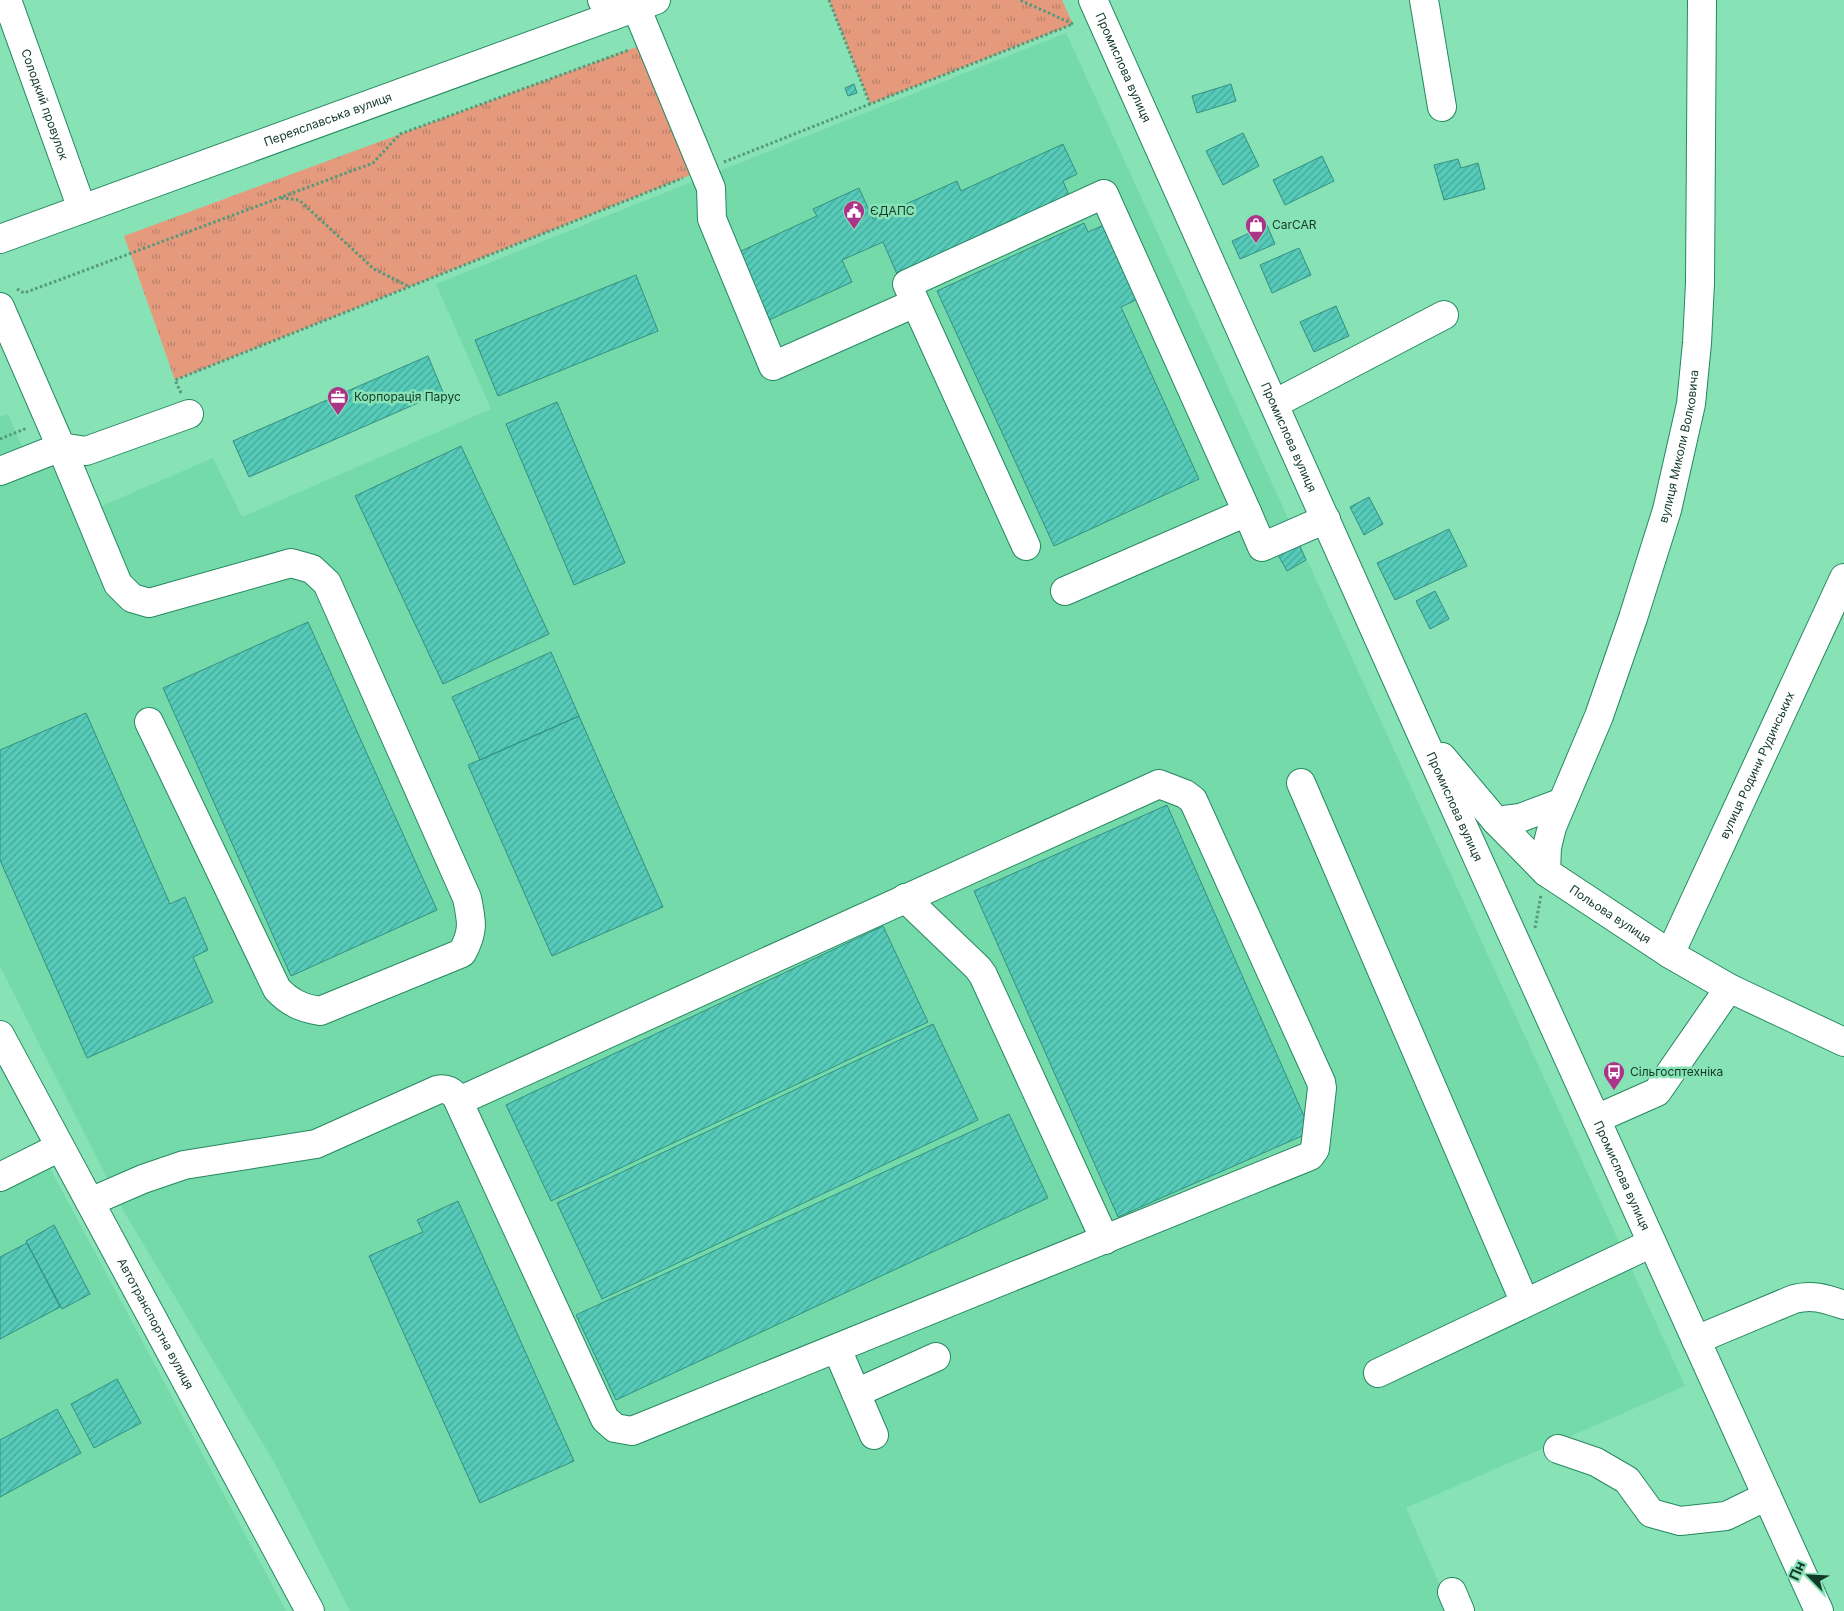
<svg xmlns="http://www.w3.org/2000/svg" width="1844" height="1611" font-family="Inter,sans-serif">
<defs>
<pattern id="grass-tufts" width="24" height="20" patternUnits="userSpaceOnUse" patternTransform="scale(1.25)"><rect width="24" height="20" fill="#e59a7e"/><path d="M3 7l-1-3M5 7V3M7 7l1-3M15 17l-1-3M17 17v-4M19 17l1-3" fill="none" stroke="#b87f67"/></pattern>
<pattern id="building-hatch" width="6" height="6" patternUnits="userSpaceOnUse" patternTransform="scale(1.25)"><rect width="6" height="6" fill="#56cbb9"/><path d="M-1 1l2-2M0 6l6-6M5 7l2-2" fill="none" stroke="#46a696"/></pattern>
</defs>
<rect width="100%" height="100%" fill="#87e2b6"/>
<!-- built -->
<path fill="#74daaa" d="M1066,33L1685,1386L1406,1508L1451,1611H350L274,1462L123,1210L0,966V478L63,453L88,512L213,458L242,517L491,409L436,284Z
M8,414L22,447L0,456V417Z
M50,1168L286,1611H0V1193Z"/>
<!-- grass -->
<path fill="url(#grass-tufts)" d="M829,0H1062L1073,24L870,104Z
M650,42L703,170L175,380L124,236Z"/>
<!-- building -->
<path fill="url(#building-hatch)" stroke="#358f81" d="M854,84L857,93L848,96L845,88Z
M1231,84L1236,101L1197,113L1192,96Z
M1243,133L1259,166L1223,185L1206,151Z
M1063,144L1077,174L1063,181L1069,195L897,274L883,242L842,260L852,282L769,320L739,252L817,216L813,209L859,188L873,219L957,181L961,191Z
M1322,156L1334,181L1285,205L1273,180Z
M1458,159L1461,168L1478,163L1485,189L1444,200L1434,165Z
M1084,223L1088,232L1104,225L1138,299L1121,307L1199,479L1054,546L937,291Z
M1267,225L1275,244L1240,259L1232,241Z
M1299,248L1311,275L1272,293L1260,265Z
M636,275L658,331L498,396L475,340Z
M1336,306L1349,336L1314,352L1300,322Z
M428,356L443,392L249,477L233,441Z
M557,402L625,563L574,585L506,424Z
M461,446L549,634L443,684L355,496Z
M1369,497L1383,524L1364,535L1350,507Z
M1449,529L1467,566L1395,600L1377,563Z
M1298,542L1306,560L1287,571L1277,553Z
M1435,591L1449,619L1430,629L1416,601Z
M308,622L437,910L291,976L163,688Z
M551,652L579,716L480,760L452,697Z
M86,713L170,904L185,897L208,950L193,957L213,1002L87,1058L0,860V750Z
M579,716L663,907L552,956L468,765Z
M1167,805L1311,1132L1118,1217L974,891Z
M883,926L928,1022L551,1201L506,1105Z
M933,1024L978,1120L602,1299L557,1203Z
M1009,1114L1048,1198L616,1400L576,1315Z
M458,1201L574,1461L480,1503L369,1256L423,1232L417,1220Z
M54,1225L90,1294L62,1309L26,1241Z
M27,1243L60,1307L0,1339V1257Z
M117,1379L141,1423L94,1448L71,1404Z
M57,1409L81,1453L0,1497V1440Z"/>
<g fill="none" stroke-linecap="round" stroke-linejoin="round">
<!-- minor casing -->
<g stroke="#268860" stroke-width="30">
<g id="minor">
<path id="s1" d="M7,0L82,209"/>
<path d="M602,0L613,16"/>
<path id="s2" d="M1093,0L1420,731L1819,1611"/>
<path d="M1424,0L1442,107"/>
<path d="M636,7L711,188L712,219L773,366L915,303"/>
<path d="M0,307L61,447L86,451L189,414"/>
<path d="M1274,404L1444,315"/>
<path d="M0,471L61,447L118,584L132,598L149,603L291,563L312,569L327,583L467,898C472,922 474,931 462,953L320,1011C302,1008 290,1003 277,989L149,722"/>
<path d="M1026,546L907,284L1104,194L1247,512"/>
<path d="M1065,591L1247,512L1262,547L1326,519"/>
<path id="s3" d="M1442,757L1496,821L1546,872L1670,954L1729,988L1844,1042"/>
<path d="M1301,783L1525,1303"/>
<path d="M1496,821L1520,818L1560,803"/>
<path id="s4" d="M1546,872L1547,847L1552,827L1599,716L1633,618L1667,510L1691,404L1697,343L1700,283L1702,0"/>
<path d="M905,898L978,968L983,975L1105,1240"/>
<path id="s5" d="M1670,954L1844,578"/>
<path id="s6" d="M0,1035L310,1611"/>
<path d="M1596,1119L1657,1092L1729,988"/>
<path d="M0,1177L60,1147"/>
<path d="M90,1202L143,1179L184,1165L316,1144L437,1090C445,1088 450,1090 456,1096L605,1419L615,1428L632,1431L1310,1156L1315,1149L1322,1088L1321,1082L1193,800L1185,794L1159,784L459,1101"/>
<path d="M1696,1340L1794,1299C1813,1294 1826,1299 1844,1305"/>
<path d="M837,1349L874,1435"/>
<path d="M1378,1373L1652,1243"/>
<path d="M856,1393L936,1357"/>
<path d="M1558,1449L1596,1462L1627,1480L1651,1513L1680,1521L1726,1516L1767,1496"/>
<path d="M1452,1592L1460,1611"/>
</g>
</g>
<!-- major casing -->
<g stroke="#268860" stroke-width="30">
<g id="major">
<path id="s7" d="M0,239L656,0"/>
</g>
</g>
<!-- path -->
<path stroke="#559979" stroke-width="3" stroke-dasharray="2.5 2.5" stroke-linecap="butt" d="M829,0L870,104L1073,24L1020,0
M724,162L870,104
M281,198L299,200L374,269L410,287
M17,289L24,293L373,163L400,134L629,50
M181,393L175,380L683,178
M0,439L27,428
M1535,928L1541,895"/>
<!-- minor -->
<use href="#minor" stroke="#fff" stroke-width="28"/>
<!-- major -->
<use href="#major" stroke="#fff" stroke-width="28"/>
</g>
<!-- icons -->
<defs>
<g id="civic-pin" transform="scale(1.125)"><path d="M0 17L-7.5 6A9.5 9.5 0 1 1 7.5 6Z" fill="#ab3388" stroke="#87e2b6"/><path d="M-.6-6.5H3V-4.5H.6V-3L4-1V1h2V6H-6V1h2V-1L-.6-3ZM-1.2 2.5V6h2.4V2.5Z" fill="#fff"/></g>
<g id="shop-pin" transform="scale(1.125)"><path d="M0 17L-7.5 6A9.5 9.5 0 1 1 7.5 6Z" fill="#ab3388" stroke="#87e2b6"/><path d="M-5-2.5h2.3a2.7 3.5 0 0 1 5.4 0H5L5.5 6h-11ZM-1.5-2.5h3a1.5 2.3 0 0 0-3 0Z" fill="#fff"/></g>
<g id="office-pin" transform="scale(1.125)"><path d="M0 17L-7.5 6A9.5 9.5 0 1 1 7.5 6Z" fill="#ab3388" stroke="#87e2b6"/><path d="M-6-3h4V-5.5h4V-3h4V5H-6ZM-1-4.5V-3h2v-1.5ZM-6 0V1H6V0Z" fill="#fff"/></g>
<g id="bus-pin" transform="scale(1.125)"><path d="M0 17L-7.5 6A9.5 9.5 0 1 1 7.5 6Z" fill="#ab3388" stroke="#87e2b6"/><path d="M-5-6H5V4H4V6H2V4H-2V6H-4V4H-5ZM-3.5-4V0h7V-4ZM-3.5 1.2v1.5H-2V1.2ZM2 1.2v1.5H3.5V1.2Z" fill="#fff"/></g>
</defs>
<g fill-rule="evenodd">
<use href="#civic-pin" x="854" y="211"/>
<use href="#shop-pin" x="1256" y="225"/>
<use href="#office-pin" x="338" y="397"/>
<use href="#bus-pin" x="1614" y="1072"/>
</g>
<g text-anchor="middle" stroke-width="5" stroke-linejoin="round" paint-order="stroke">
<!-- street labels -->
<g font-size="12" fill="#133a29" stroke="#87e2b6">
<text dy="4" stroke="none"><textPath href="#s2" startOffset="74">Промислова вулиця</textPath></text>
<text dy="4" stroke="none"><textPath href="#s1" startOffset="111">Солодкий провулок</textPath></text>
<text dy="4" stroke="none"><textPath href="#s7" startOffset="349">Переяславська вулиця</textPath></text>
<text dy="4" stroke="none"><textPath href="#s2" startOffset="479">Промислова вулиця</textPath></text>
<text dy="4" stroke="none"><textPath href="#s4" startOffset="448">вулиця Миколи Волковича</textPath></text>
<text dy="4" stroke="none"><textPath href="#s5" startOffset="208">вулиця Родини Рудинських</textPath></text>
<text dy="4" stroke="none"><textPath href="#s2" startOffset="884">Промислова вулиця</textPath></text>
<text dy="4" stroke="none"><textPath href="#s3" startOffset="232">Польова вулиця</textPath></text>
<text dy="4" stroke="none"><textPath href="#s2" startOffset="1289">Промислова вулиця</textPath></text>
<text dy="4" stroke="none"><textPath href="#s6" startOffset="328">Автотранспортна вулиця</textPath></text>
</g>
<!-- poi labels -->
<g font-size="12" fill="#133a29" stroke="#87e2b6" text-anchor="start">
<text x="870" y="215">ЄДАПС</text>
<text x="1272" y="229">CarCAR</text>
<text x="354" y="401">Корпорація Парус</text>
<text x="1630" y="1076">Сільгосптехніка</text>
</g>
</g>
<!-- north arrow -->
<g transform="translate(1809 1576) rotate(294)" stroke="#87e2b6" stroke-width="4" paint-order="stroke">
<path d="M0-4L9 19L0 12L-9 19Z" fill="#133a29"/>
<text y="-8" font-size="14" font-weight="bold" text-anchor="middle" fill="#133a29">Пн</text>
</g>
</svg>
